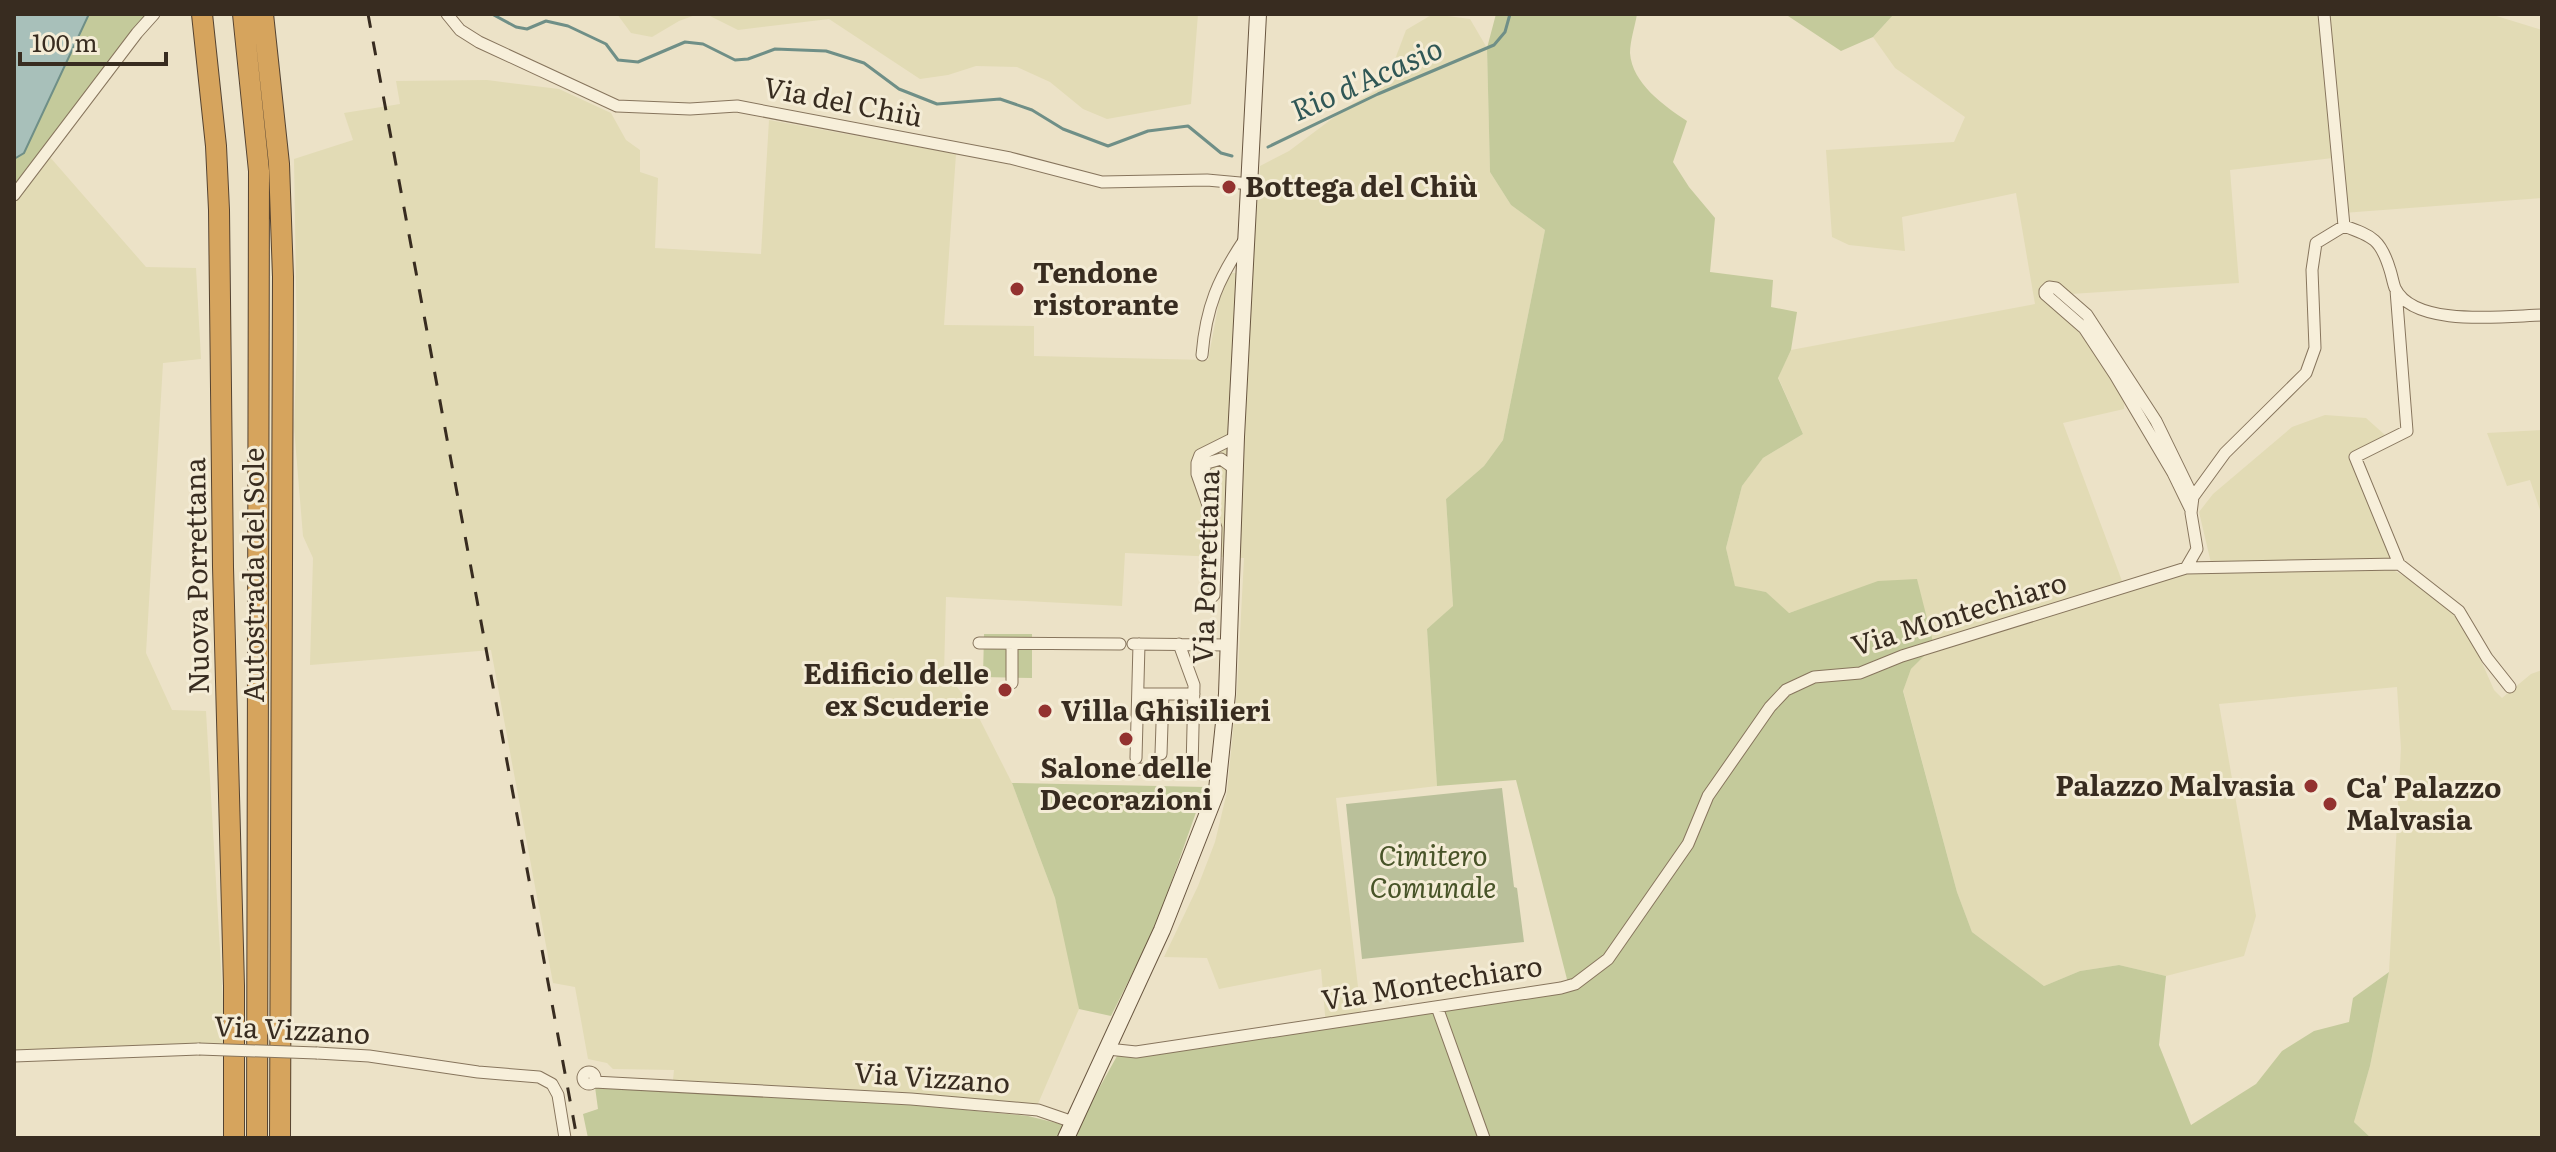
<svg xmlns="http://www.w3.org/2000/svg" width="2556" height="1152" font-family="Literata,serif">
<rect width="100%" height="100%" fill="#ece2c7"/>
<!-- farmland -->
<path fill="#e2dbb5" d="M617,14H698L679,21L652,37L631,33Z
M706,14H1198L1191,104L1107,119L1083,109L1050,82L1017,67L976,66L948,75L920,79L829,19L738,30Z
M1433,14L1470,19L1487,48L1490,172L1511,205L1545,230L1503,440L1484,466L1446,499L1453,607L1427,629L1437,786L1336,798L1362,1021L1326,1026L1321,969L1219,989L1207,958L1164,957L1198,886L1215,842L1227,792L1237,691L1244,558L1125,553L1122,606L946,597L944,672L973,706L1012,783L1055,898L1074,976L1079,1009L1037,1106L874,1091L673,1080L674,1070L613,1069L607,1063L588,1059L575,987L553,983L491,650L310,665L313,558L303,536L294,427L297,344L294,159L353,140L344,113L400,104L396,81L487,80L559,89L611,113L626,140L640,150V172L658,178L655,248L761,254L769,120L956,154L944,325L1034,326V356L1208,360L1222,286L1229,273H1252L1260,166L1289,151L1349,106L1385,86L1406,30Z
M1894,14H2490L2542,30V198L2343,213L2333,158L2230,170L2239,283L2071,294L2063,313L2125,389L2124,409L2063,423L2122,581L2211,563L2199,512L2213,494L2292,427L2325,415L2366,418L2385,435L2352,461L2395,571L2448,602L2472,640L2494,690L2502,698L2531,674L2542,670V1138H2371L2354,1122L2370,1066L2389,972L2401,748L2397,687L2219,704L2256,916L2244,956L2166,976L2119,965L2080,971L2044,986L1972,932L1957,892L1903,690L1911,669L1933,646L1826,601L1788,613L1766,592L1735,587L1726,548L1742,486L1763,458L1803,434L1778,377L1791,350L2035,304L2016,193L1902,217L1905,251L1849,245L1832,237L1826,150L1954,142L1965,117L1895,68L1873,37Z
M49,156L146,267L196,268L201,359L163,363L146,653L172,710L206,711L226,1053H14V203Z
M2542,430V516L2530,480L2507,486L2487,433Z"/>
<!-- green -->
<path fill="#c4ca9b" d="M14,14H152L14,189Z
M1496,14H1637C1635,26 1630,41 1630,53C1632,83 1664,106 1687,121L1673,162L1689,187L1715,218L1710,272L1773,280L1771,307L1797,312L1791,350L1778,378L1803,434L1763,458L1742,486L1726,548L1735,586L1766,592L1789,613L1878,581L1917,579L1934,646L1911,669L1903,691L1957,892L1972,932L2044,986L2080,971L2119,965L2166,976L2159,1045L2191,1125L2256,1084L2282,1051L2314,1031L2349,1022L2353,998L2389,972L2370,1066L2354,1122L2371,1138H588L583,1114L598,1109L595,1087L873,1101L1028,1116L1077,1128L1117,1056L1432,1013L1570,991L1516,780L1437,786L1427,629L1453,606L1446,499L1484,466L1503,440L1545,230L1511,205L1490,172L1487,48Z
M1785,14H1894L1873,37L1841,51Z
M984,634H1032V678L983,677Z
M1012,783L1205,787L1155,928L1111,1016L1079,1009L1055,898Z"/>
<!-- cemetery -->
<path fill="#bac09a" d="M1502,788L1514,887L1517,888L1524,942L1362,959L1346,804Z"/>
<!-- water -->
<path fill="#a8c0ba" stroke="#6f8f87" stroke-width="2" d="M14,14H89L24,153L14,159Z"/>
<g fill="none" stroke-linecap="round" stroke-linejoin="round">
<!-- stream -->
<path stroke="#6f8f87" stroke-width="3" d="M492,14L516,27L527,29L546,21L568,26L606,44L618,60L638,62L685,42L703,44L735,60L748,59L775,49L826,51L864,63L899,89L937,104L1000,99L1032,110L1063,129L1108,146L1148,131L1188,126L1221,153L1232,156
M1268,147L1378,94L1494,45L1505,32L1510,14"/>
<!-- street casing -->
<g stroke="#87755d" stroke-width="13">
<path id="street" d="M447,14L460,30L479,42L617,106L690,109L737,106L1010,158L1102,182L1207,180L1251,184
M2324,14L2344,226
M14,195L137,33L154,14
M2396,290L2407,431L2355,457L2399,564L2459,611L2487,658L2510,687
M1202,355C1206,307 1218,279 1245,239
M1202,482V473L1207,463L1221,459L1235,469
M2191,510L2173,473L2115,375L2084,328L2045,294V291L2049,287L2056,288L2087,315L2156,421L2193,497
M2186,568L2399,564
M1206,603L1214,595L1216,528L1197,474V463L1200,455L1236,437
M979,643L1120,644
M1133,644L1229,645
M1012,683V644
M1138,694H1194
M1161,754L1163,694
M1136,758L1139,644
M1131,769L1192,770L1194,685L1179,644
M1437,1007L1484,1138
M1108,1049L1136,1052L1561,988L1575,984L1608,959L1688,844L1708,796L1770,707L1786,690L1814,677L1860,673L1902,656L2186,568L2197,549L2191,513L2193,497L2225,453L2306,373L2315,348L2312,270L2316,243L2344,226C2373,236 2381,240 2390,270C2392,276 2393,283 2395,288C2414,328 2505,316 2542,315
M317,1053L369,1056L478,1072L539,1077L552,1084L558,1095L565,1138
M14,1056L199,1049
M583 1078a6 6 0 1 1 12 0a6 6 0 1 1-12 0Z
M594,1082L911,1099L1038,1110L1073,1122"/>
</g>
<!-- secondary casing -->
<g stroke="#695640" stroke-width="18">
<path id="secondary" d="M1066,1138L1162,930L1217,790L1227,694L1236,437L1258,14"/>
</g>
<!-- highway casing -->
<g stroke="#554331" stroke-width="22">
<path id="highway" d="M202,14L216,146L219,210L223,567L234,986V1138
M243,14L259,171L257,1138
M263,14L279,164L283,277L280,1138"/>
</g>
<!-- street -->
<use href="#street" stroke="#f7efda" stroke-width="11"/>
<!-- secondary -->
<use href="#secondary" stroke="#f7efda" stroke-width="16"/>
<!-- highway -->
<use href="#highway" stroke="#d6a45d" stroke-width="20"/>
<!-- rail -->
<path stroke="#382c20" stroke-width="3" stroke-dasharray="14 14" stroke-linecap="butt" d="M368,14L577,1138"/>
<!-- street-bridge casing -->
<g stroke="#87755d" stroke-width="13" stroke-linecap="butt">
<path id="street-bridge" d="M199,1049L317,1053"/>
</g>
<!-- street-bridge -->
<use href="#street-bridge" stroke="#f7efda" stroke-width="11"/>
</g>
<!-- markers -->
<g fill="#933230" stroke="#f4ecd6" stroke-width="3">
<circle cx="1229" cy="187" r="8"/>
<circle cx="1017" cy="289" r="8"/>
<circle cx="1005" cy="690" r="8"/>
<circle cx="1045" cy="711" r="8"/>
<circle cx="1126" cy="739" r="8"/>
<circle cx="2311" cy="786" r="8"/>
<circle cx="2330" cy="804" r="8"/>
</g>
<g text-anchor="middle" stroke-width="6" stroke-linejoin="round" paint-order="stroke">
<!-- street labels -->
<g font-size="28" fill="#382c20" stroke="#f4ecd6">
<text transform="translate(843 102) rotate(11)" y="10">Via del Chiù</text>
<text transform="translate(1206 567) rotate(-88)" y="10">Via Porrettana</text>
<text transform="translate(254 575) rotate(-90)" y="10">Autostrada del Sole</text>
<text transform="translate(197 576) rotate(-91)" y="10">Nuova Porrettana</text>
<text transform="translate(1959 614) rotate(-17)" y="10">Via Montechiaro</text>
<text transform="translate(1432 983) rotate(-9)" y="10">Via Montechiaro</text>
<text transform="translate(292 1030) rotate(3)" y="10">Via Vizzano</text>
<text transform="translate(932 1078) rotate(4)" y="10">Via Vizzano</text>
</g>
<!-- poi labels -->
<g font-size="28" font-weight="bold" fill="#382c20" stroke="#f4ecd6" text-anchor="start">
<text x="1245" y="197">Bottega del Chiù</text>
<text x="1033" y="283">Tendone<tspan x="1033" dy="32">ristorante</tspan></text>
<text x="989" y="684" text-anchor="end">Edificio delle<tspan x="989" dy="32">ex Scuderie</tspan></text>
<text x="1061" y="721">Villa Ghisilieri</text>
<text x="1126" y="778" text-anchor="middle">Salone delle<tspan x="1126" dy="32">Decorazioni</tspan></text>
<text x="2295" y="796" text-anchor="end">Palazzo Malvasia</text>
<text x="2346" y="798">Ca' Palazzo<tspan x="2346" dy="32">Malvasia</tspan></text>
</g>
<!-- park labels -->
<g font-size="28" font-style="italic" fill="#485428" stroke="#f4ecd6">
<text x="1433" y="866">Cimitero<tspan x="1433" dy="32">Comunale</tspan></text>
</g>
<!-- water labels -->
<g font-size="30" font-style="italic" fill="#305756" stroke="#f4ecd6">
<text transform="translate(1367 80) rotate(-24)" y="10">Rio d'Acasio</text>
</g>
</g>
<!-- border -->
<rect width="2556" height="1152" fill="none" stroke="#382c20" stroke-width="32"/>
<!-- scale -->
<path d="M20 52v12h146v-12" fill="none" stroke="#382c20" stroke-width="4"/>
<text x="32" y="52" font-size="24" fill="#382c20" stroke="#f4ecd6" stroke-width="6" paint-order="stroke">100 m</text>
</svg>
